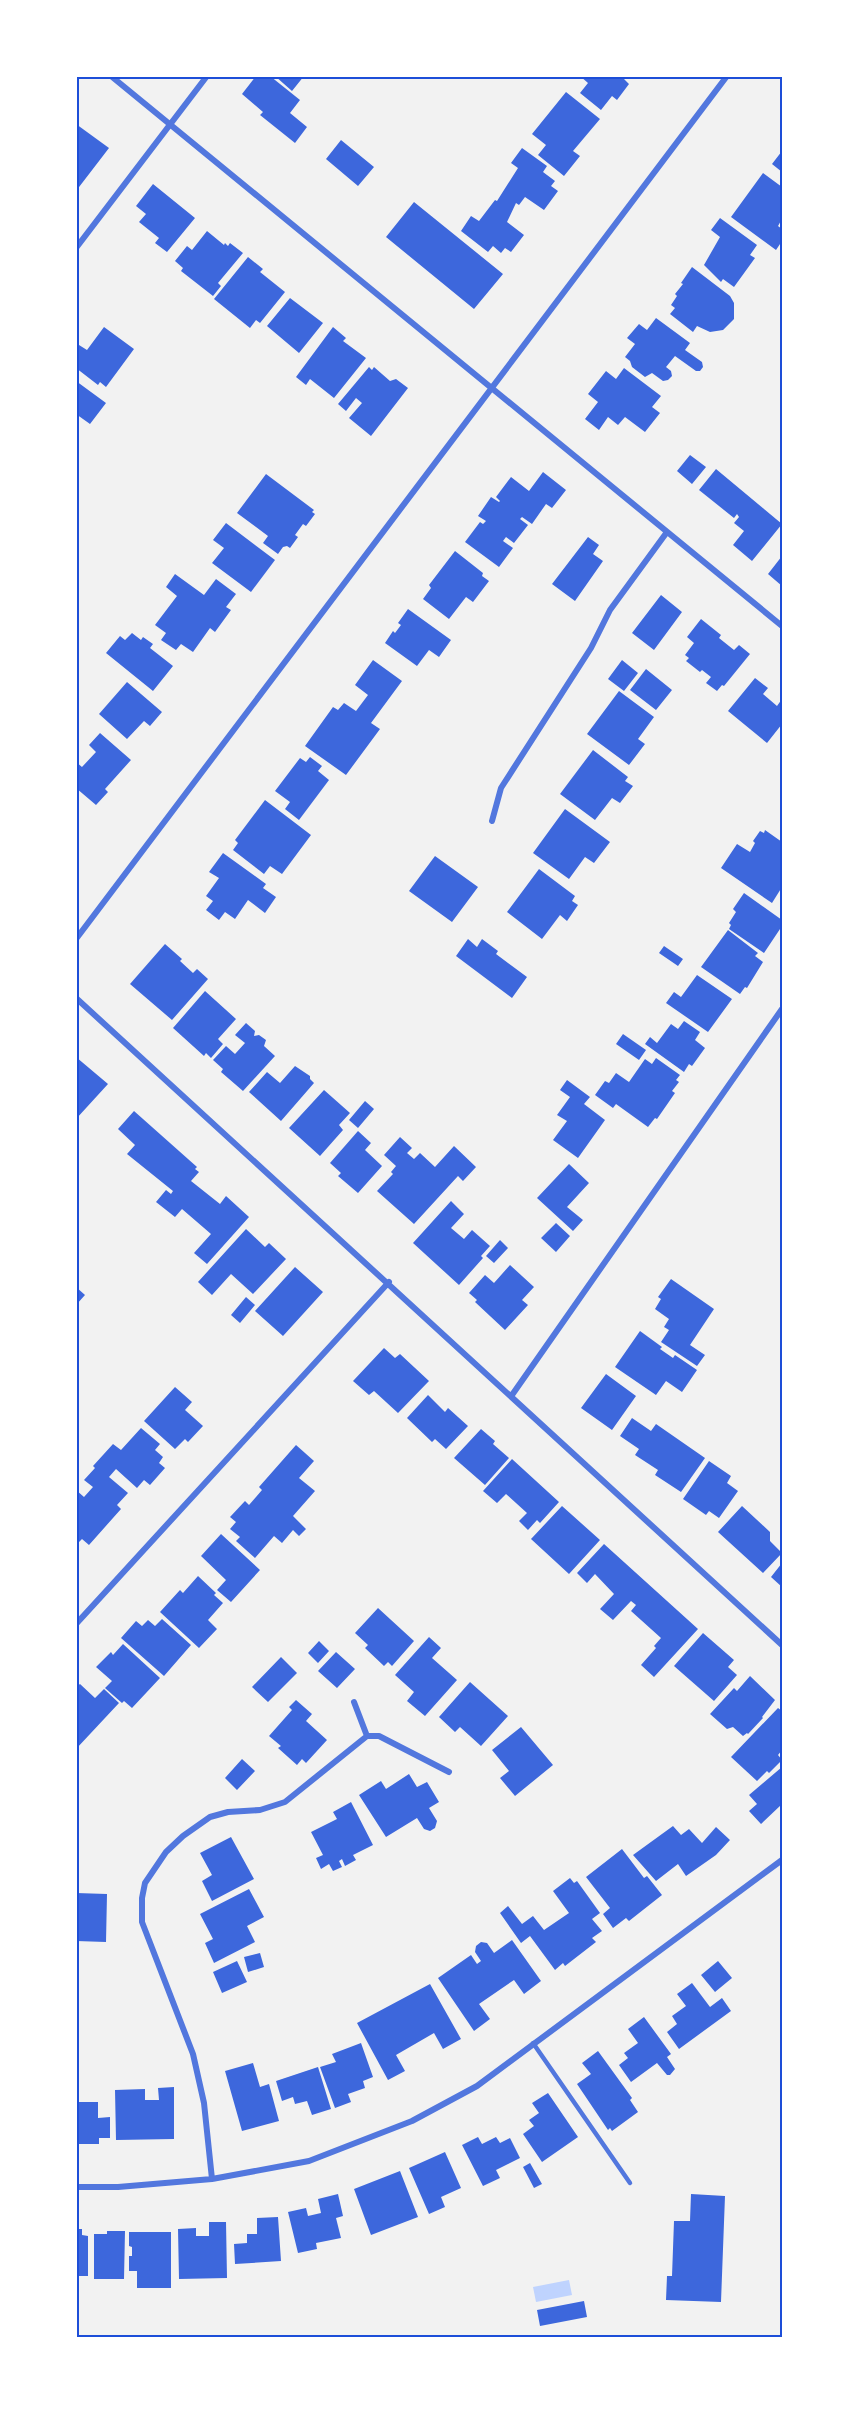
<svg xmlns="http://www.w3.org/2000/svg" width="859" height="2414" font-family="'Crimson Pro',serif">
<rect width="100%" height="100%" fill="#f2f2f2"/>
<!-- water -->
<path fill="#bfd3fe" d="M569,2280L572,2295L536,2302L533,2287Z"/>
<!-- building -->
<path fill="#3d67dc" d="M256,76H270L300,100L290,113L307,127L295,143L260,115L263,112L242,94Z
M275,76H304L292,91Z
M580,76H626L624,79L629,84L617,100L612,96L601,110L580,93L588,83Z
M566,92L600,119L573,151L580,156L564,176L538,155L546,145L532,134Z
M76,124L109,148L76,191Z
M341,140L374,167L358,186L326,159Z
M522,148L547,166L543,172L555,181L551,186L558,191L544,210L525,197L519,205L516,203L507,222L524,235L511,252L505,248L501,253L493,246L488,252L461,231L471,216L479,221L495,200L497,201L518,168L511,163Z
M782,151V172L772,164Z
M763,173L782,187V219L778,226L782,229V241L776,250L731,217Z
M153,184L195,218L167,252L155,243L159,238L139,222L146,214L136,206Z
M414,202L503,274L474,309L386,237Z
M720,218L757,245L750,255L755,258L734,287L723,279L721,282L704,265L720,237L711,230Z
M207,231L224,245L225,243L228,246L230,243L243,253L218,283L221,286L213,296L181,271L183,268L175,261L187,246L192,250Z
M248,257L263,269L260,272L285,292L260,323L256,320L250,328L214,299Z
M692,267L730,296L734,303V319L723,330L710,332L697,326L693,332L670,314L675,308L671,305L677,296L675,294L683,284L681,283Z
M290,298L323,323L299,353L267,326Z
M656,318L690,343L685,350L702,362L703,367L700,371H696L675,356L666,367L671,371L672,376L668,380L663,381L652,373L645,377L632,367L630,361L625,357L635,344L627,338L639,324L647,330Z
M104,327L134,349L106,387L100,382L98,385L76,368V348L79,345L87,350Z
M333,327L346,338L343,341L366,358L334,398L310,379L306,385L296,377Z
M369,367L372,370L374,367L390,381L396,379L408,388L371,436L349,418L362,403L356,398L346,411L338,404Z
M624,368L661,396L652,407L660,413L645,432L625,417L618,425L608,417L599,430L585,419L598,402L588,394L606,371L616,379Z
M76,381L106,403L90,424L76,414Z
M690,455L706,467L692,484L677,471Z
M716,469L782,524L752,561L733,545L744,531L734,523L739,517L737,514L734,518L699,490Z
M543,472L566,490L552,508L546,504L532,524L522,517L520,519L528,525L514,543L506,537L503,541L513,548L499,567L465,542L480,522L483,524L486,521L478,516L491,497L499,502L500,501L496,497L511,477L529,491Z
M266,474L314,510L312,512L315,514L306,526L303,524L295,535L298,537L290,548L287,546L283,547L278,554L263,543L268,536L237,513Z
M226,523L275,560L251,592L212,563L224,548L213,540Z
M588,537L599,545L593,554L603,561L575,601L552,584Z
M455,551L483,573L482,576L489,581L473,602L466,597L449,619L423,599L431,588L429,585Z
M782,556V586L768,574Z
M175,574L204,595L216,579L236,594L226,607L231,610L215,632L210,628L193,652L181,644L176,650L161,640L166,633L155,625L177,596L166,587Z
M661,595L682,612L654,650L632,633Z
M408,609L451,640L439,657L429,650L417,666L385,643L393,631L395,633L401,625L398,623Z
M701,619L721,635L719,638L734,650L739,645L750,654L724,686L722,685L717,691L706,683L711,677L702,670L700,672L686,661L689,658L685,655L694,643L687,637Z
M132,633L141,640L143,637L153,644L150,648L173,666L153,691L106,653L120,636L125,640Z
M373,660L402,681L371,723L380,729L346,775L305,746L333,707L338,710L344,703L356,711L368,695L355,685Z
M622,660L638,673L624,691L608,679Z
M646,669L672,690L656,710L630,690Z
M755,678L768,688L763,694L777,706L782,699V724L767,743L728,711Z
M127,682L162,712L150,726L144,721L127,739L99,714Z
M619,691L654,717L638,739L645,744L629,765L587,734Z
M100,733L131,760L105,789L108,792L96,805L76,788V762L82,767L96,752L89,745Z
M593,750L628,777L625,781L633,786L620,803L612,798L595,820L560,794Z
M310,757L322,766L318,771L329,780L299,820L285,809L290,802L275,791L300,758L306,762Z
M265,800L311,835L282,874L270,866L264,874L233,850L238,843L235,840Z
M565,809L610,842L594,863L585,857L569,879L533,853Z
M765,830L782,842V887L772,903L721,868L737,844L750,852L755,843L753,841L760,831L764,833Z
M223,853L266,884L263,888L276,897L265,913L248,900L235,919L225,912L219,920L206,910L213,901L206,896L219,878L209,872Z
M435,856L478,887L452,922L409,891Z
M539,869L575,896L572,901L578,905L567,921L560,915L542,939L507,912Z
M744,893L782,920V926L764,953L729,929L731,925L729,923L736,912L733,909Z
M728,930L758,953L755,956L763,962L747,988L745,987L740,994L701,967Z
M468,939L477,947L482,939L498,951L496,954L527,977L512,998L456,956Z
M165,944L182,959L180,961L193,973L197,969L208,979L172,1020L130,984Z
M664,946L683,959L678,966L659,953Z
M697,975L732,999L708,1032L666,1003L674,992L681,997Z
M205,991L236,1019L218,1039L223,1044L211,1058L206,1053L204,1056L173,1028Z
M684,1021L700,1032L695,1040L705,1048L692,1066L689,1064L684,1072L645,1044L650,1037L657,1043L671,1024L678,1029Z
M246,1023L255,1031L254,1036L259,1035L266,1040L264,1046L275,1056L243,1091L221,1072L223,1069L213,1060L226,1046L235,1054L245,1043L235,1035Z
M623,1034L646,1050L639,1060L616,1044Z
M76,1057L108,1084L76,1119Z
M656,1058L680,1075L676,1080L679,1082L672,1091L675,1093L657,1119L655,1118L648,1127L616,1104L613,1108L595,1095L605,1081L609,1083L616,1073L629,1082L645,1059L652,1064Z
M295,1066L310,1076V1079L314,1083L281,1121L249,1092L267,1072L280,1083Z
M567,1080L590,1097L584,1104L605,1120L578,1158L553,1140L567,1121L557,1115L570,1097L560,1090Z
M324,1090L350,1113L339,1125L343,1130L320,1156L289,1128Z
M365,1101L374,1109L358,1128L349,1120Z
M134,1111L197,1167L195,1169L199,1172L191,1181L220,1204L226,1196L249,1217L207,1264L194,1253L211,1234L182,1209L175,1217L156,1202L166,1190L171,1194L173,1191L127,1154L135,1145L118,1129Z
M358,1131L371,1143L365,1150L382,1166L358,1193L338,1176L341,1173L330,1163Z
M400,1137L412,1148L407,1153L414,1159L420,1153L435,1167L454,1146L476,1167L463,1181L458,1176L414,1224L377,1191L393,1174L391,1172L396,1166L384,1155Z
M569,1164L589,1183L567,1207L583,1220L573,1231L537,1198Z
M451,1201L464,1214L451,1228L464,1239L472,1230L490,1246L481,1256L483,1258L459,1285L413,1243Z
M556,1223L570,1236L556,1252L541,1238Z
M246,1229L265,1247L269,1243L286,1259L253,1294L231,1274L212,1295L198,1282Z
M500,1240L508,1248L494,1263L486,1256Z
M510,1265L534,1287L522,1300L528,1305L505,1330L475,1302L477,1300L469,1293L485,1275L494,1283Z
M295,1267L323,1292L283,1336L255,1311Z
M671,1279L714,1309L690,1345L705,1355L697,1366L661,1342L669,1330L664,1327L669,1319L655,1309L661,1299L658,1297Z
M76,1287L85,1295L76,1305Z
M246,1297L255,1305L240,1323L231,1315Z
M640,1331L662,1347L660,1349L673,1358L675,1355L697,1370L682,1392L666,1381L656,1395L615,1367Z
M384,1348L395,1358L400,1354L429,1381L398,1413L374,1391L369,1395L353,1381Z
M606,1374L636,1396L612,1430L581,1408Z
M175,1387L192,1402L185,1410L203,1426L188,1442L185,1439L175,1449L144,1421Z
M428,1395L445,1412L448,1408L468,1426L446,1449L435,1439L432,1442L407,1418Z
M632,1418L651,1431L656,1424L705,1458L681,1492L655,1475L658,1470L635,1455L639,1449L620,1436Z
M141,1428L160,1444L155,1450L163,1457L159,1463L165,1468L150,1485L144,1480L137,1488L116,1469L109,1477L128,1493L117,1505L121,1509L89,1545L82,1539L76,1545V1490L84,1497L93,1487L84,1480L95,1468L93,1466L113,1444L121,1450Z
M481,1429L495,1441L493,1444L509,1458L485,1485L454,1458Z
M296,1445L314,1461L299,1478L315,1491L293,1516L306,1529L299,1536L293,1530L282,1543L274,1536L255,1558L236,1541L240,1537L230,1529L236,1522L230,1517L245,1501L249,1505L256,1497L262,1490L259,1487Z
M512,1459L559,1502L540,1523L537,1520L528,1530L519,1521L527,1513L506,1494L497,1503L483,1491Z
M709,1461L731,1476L727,1483L738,1491L719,1518L709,1511L706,1515L683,1499Z
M562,1506L600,1540L569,1574L531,1539Z
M742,1506L770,1532V1541L782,1553L763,1573L718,1532Z
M221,1534L260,1570L231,1602L217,1590L226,1580L201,1556Z
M604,1544L698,1629L654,1677L641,1665L656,1648L654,1646L661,1638L631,1611L636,1605L631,1601L613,1620L600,1609L614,1594L595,1574L587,1583L577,1573Z
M782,1563V1587L771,1577Z
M198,1576L216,1593L214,1595L223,1603L208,1620L217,1629L199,1648L160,1612L180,1590L183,1593Z
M378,1608L414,1641L392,1666L388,1662L384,1666L365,1648L368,1645L355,1633Z
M162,1619L191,1645L164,1676L121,1638L136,1621L142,1626L148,1620L155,1626Z
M703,1633L734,1660L728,1667L737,1675L714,1701L674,1666Z
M429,1637L441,1648L432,1658L457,1680L425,1716L407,1701L414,1692L395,1675Z
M319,1641L329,1651L318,1663L308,1653Z
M123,1644L160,1678L132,1708L124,1701L122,1703L105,1688L112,1681L96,1667L111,1652L113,1655Z
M336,1652L355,1669L337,1688L318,1671Z
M281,1657L297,1673L268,1702L252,1687Z
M750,1676L775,1700L762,1717L763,1718L748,1734L747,1733L743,1736L733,1727L727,1729L710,1714L734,1688L737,1691Z
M470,1682L508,1716L481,1746L460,1727L455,1732L439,1717Z
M80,1684L95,1698L104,1689L119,1703L76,1749V1687Z
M296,1700L312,1714L306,1721L327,1740L306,1763L302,1759L297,1765L278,1748L281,1746L269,1736L292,1710L289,1707Z
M778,1708L782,1711V1750L778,1755L782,1760L769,1773L767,1771L757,1781L731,1757Z
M521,1727L553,1765L515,1796L500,1778L509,1771L492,1750Z
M242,1759L255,1771L237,1790L225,1778Z
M782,1767V1807L781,1805L761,1824L749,1811L757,1804L749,1795Z
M409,1774L417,1787L427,1782L439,1802L429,1808L437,1821L435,1828L430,1831L424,1829L417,1818L386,1837L359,1795L381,1781L386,1789Z
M351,1802L373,1845L353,1855L356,1860L345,1866L342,1859L339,1861L342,1867L333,1871L329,1864L321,1869L316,1858L323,1855L311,1832L337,1819L333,1812Z
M673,1826L681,1835L689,1829L702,1843L716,1827L730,1840L716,1855L686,1876L678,1864L656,1881L633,1855Z
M231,1837L254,1879L212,1901L202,1881L212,1875L200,1853Z
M622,1849L644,1878L647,1876L662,1895L629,1921L626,1918L613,1928L603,1914L610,1908L586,1877Z
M570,1878L574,1883L577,1881L600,1913L592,1919L602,1931L592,1938L596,1942L565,1966L563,1963L555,1970L530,1936L521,1943L500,1913L508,1906L522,1924L533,1916L544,1930L569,1913L553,1891Z
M249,1889L264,1917L247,1926L255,1942L214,1963L205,1943L213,1939L200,1914Z
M76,1893L107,1894L106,1942L76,1941Z
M512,1940L541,1981L524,1994L514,1980L479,2004L490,2019L474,2031L438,1978L471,1955L477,1964L481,1961L475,1952L476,1946L481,1942L487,1943L494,1953Z
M260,1953L264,1967L248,1972L244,1957Z
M237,1961L247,1982L222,1993L213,1972Z
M718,1961L732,1978L715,1992L701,1975Z
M692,1983L710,2007L722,1998L731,2011L679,2049L667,2032L677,2024L672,2016L686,2006L677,1994Z
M430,1984L461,2039L443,2049L434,2033L396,2055L405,2071L388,2080L357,2023Z
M644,2017L671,2054L667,2057L675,2069L670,2075H667L657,2063L631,2082L619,2065L628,2058L624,2053L638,2043L628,2029Z
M361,2043L373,2077L363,2081L365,2088L348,2094L351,2102L335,2108L320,2067L336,2062L332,2054Z
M598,2051L632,2098L630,2100L638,2112L612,2131L610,2128L608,2130L577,2084L591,2074L582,2063Z
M253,2063L260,2087L269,2084L279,2121L242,2131L225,2071Z
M318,2067L331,2109L312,2115L307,2101L295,2104L293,2097L282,2101L276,2081Z
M174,2087V2139L116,2140L115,2090L145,2089V2100H159L158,2088Z
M548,2093L578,2137L542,2162L523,2134L534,2126L529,2120L539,2113L532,2103Z
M77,2102H98V2118L110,2117V2138H99V2144H77Z
M478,2137L482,2144L496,2137L500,2143L510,2138L520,2158L496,2170L500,2178L483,2186L462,2145Z
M445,2152L461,2188L441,2197L445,2207L429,2214L409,2168Z
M530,2163L542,2184L534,2188L523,2167Z
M400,2171L418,2217L371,2235L354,2189Z
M338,2194L343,2216L336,2218L341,2238L316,2243L317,2249L298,2253L288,2212L306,2208L308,2216L321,2213L318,2199Z
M691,2194L725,2196L721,2302L666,2300L667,2276H672L674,2221H690Z
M278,2217L281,2261L235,2264L234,2244L247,2243V2234H257V2218Z
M209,2222H226L227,2278L179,2279L178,2229L196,2228V2236H209Z
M76,2229H82V2235L88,2236V2276H76Z
M107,2231H125L124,2279H94V2234H107Z
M129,2232H171V2288H137V2271H129V2256H132V2247L129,2246Z
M584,2301L587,2317L540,2326L537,2310Z"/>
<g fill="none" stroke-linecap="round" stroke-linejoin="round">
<!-- service -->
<path stroke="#5277de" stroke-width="4.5" d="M533,2043L630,2183"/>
<!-- minor -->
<path stroke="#5277de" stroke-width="6" d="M111,76L782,626
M76,248L207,76
M492,821L501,788L591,648L610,610L667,532
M76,939L727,76
M76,998L782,1645
M512,1395L782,1009
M76,1624L389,1282
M354,1702L367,1736
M212,2179L204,2103L193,2054L142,1922V1898L145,1883L166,1852L183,1836L210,1817L228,1812L260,1810L285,1802L367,1736H379L449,1772
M76,2187H118L212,2179L309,2161L412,2121L477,2086L782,1860"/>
</g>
<!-- border -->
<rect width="859" height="2414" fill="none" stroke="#ffffff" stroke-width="156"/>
<rect x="78" y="78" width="703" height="2258" fill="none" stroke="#1d4ed8" stroke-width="2"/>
</svg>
